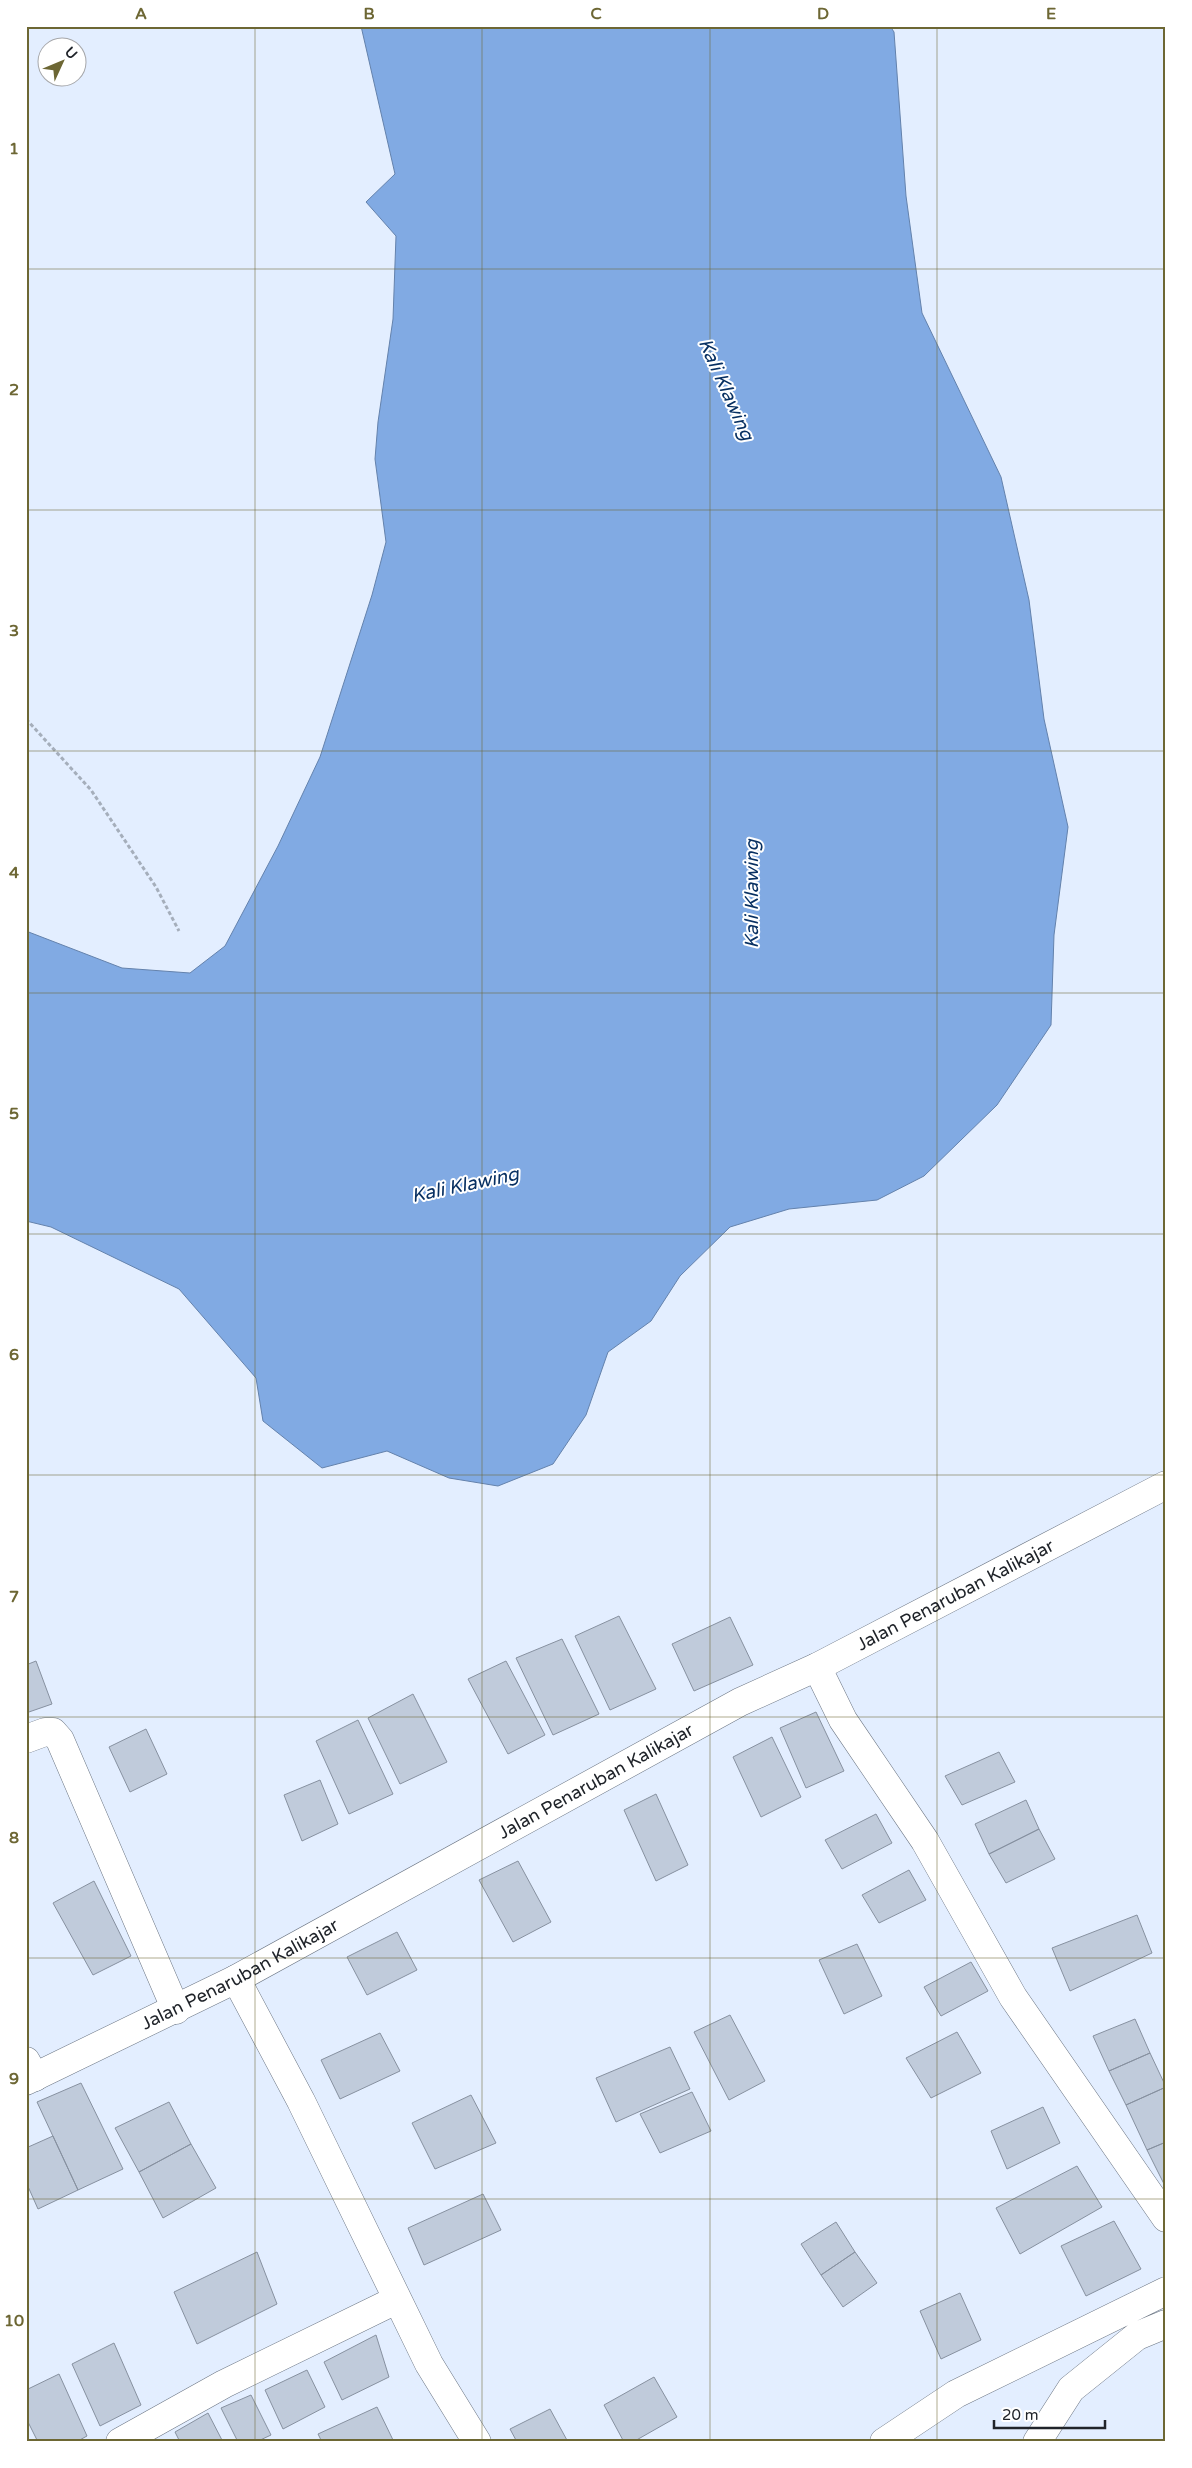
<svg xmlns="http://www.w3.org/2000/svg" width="1192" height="2468" font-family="'Varela Round',sans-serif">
<rect width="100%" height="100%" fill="#e3eeff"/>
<!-- water -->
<path fill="#81aae3" stroke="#6482ac" d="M361,26H890L894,32L906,196L922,313L1001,477L1029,600L1044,719L1068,827L1054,935L1051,1025L997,1105L924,1176L877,1200L789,1209L730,1227L680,1276L651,1321L608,1352L586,1415L553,1464L498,1486L449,1478L387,1451L322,1468L263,1421L256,1378L179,1289L51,1227L26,1221V931L122,968L190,973L225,946L278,846L320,757L372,595L386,542L375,459L378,422L393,319L396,236L366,202L395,174Z"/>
<!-- building -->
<path fill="#c0cbdb" stroke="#8791a0" d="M619,1616L656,1689L610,1710L575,1636Z
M730,1617L753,1665L694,1691L672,1644Z
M562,1639L599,1714L553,1735L516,1658Z
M36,1661L52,1704L26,1713V1665Z
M506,1661L545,1735L508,1754L468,1679Z
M413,1694L447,1762L400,1784L368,1718Z
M816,1712L844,1771L806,1788L780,1728Z
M358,1720L393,1794L349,1814L316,1741Z
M146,1729L167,1774L130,1792L109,1747Z
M772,1737L801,1797L761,1817L733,1757Z
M999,1752L1015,1782L962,1805L945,1776Z
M320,1780L338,1824L302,1841L284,1795Z
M656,1794L688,1865L656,1881L624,1810Z
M1026,1800L1039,1829L989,1854L975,1824Z
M876,1814L892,1843L842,1869L825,1840Z
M1039,1829L1055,1859L1006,1883L989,1854Z
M518,1861L551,1922L513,1942L479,1880Z
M909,1870L926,1900L879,1923L862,1895Z
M94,1881L131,1956L93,1975L53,1903Z
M1137,1915L1152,1953L1070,1991L1052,1948Z
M397,1932L417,1970L367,1995L347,1957Z
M857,1944L882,1996L844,2014L819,1960Z
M971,1962L988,1991L941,2016L924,1987Z
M730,2015L765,2081L729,2100L694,2032Z
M1135,2019L1150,2053L1109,2071L1093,2036Z
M957,2032L981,2073L931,2098L906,2058Z
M380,2033L400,2071L340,2099L321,2060Z
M670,2047L690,2089L616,2122L596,2078Z
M1150,2053L1166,2087L1126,2105L1109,2071Z
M81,2083L123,2169L78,2190L37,2102Z
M1166,2087V2142L1147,2150L1126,2105Z
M692,2092L711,2131L660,2153L640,2114Z
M471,2095L496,2143L435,2169L412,2123Z
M169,2102L191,2144L139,2172L115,2128Z
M1043,2107L1060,2143L1007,2169L991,2131Z
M53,2136L78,2190L38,2209L26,2182V2148Z
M1166,2142V2188L1147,2150Z
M191,2144L216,2188L163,2218L139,2172Z
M1077,2166L1102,2207L1020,2254L996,2208Z
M483,2194L501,2230L424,2265L408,2228Z
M1114,2221L1141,2269L1086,2296L1061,2246Z
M836,2222L855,2252L821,2275L801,2244Z
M257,2252L277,2304L197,2344L174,2292Z
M855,2252L877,2283L843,2307L821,2275Z
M960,2293L981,2340L941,2359L920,2311Z
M376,2335L389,2377L342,2400L324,2362Z
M114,2343L141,2405L100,2426L72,2364Z
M307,2370L325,2407L283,2429L265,2390Z
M59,2374L87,2436L76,2442H38L26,2418V2390Z
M654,2377L677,2417L633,2442H624L604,2405Z
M251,2395L271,2435L256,2442H238L221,2408Z
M377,2407L394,2442H322L318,2434Z
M550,2409L568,2442H517L510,2429Z
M208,2413L223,2442H180L175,2432Z"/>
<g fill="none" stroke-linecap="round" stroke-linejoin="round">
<!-- minor casing -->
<g stroke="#6c7684" stroke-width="29">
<path id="minor" d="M817,1667L843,1720L925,1841L1013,1997L1166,2218
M26,1739L45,1732H53L60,1740L176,2010
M236,1979L301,2101L429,2364L477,2442
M26,2061L35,2077
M120,2442L224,2384L396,2300
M884,2442L956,2394L1166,2291
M1037,2442L1071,2389L1137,2336L1166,2324"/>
</g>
<!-- tertiary casing -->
<g stroke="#6c7684" stroke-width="29">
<g id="tertiary">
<path id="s1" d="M26,2081L236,1979L740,1702L817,1667L1166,1485"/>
</g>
</g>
<!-- path -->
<path stroke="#a5aebb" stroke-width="3" stroke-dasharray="4 2.5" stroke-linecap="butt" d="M26,719L91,790L156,887L179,931"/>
<!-- minor -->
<use href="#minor" stroke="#fff" stroke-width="28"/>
<!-- tertiary -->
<use href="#tertiary" stroke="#fff" stroke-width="28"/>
</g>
<!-- grid -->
<path fill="none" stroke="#6d6734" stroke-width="1" stroke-opacity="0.55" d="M255,26V2442M482,26V2442M710,26V2442M937,26V2442M26,269H1166M26,510H1166M26,751H1166M26,993H1166M26,1234H1166M26,1475H1166M26,1717H1166M26,1958H1166M26,2199H1166"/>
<g text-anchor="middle" stroke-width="4" stroke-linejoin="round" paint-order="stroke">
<!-- street labels -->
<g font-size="18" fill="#20242a" stroke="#fff">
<text dy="6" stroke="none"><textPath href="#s1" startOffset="1049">Jalan Penaruban Kalikajar</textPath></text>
<text dy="6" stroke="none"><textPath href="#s1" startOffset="644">Jalan Penaruban Kalikajar</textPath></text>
<text dy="6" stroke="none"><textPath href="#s1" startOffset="239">Jalan Penaruban Kalikajar</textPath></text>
</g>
<!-- water labels -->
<g font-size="19" font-style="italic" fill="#083062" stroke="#fff">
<text transform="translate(727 389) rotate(66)" y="7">Kali Klawing</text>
<text transform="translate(751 894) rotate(-90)" y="7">Kali Klawing</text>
<text transform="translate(465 1184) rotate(-12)" y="7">Kali Klawing</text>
</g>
</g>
<!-- border -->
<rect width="1192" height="2468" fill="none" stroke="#ffffff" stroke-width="55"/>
<!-- north arrow -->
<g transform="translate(62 62) rotate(46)"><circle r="24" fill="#ffffff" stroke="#a6a7aa"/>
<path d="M0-4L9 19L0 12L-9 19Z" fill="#6d6734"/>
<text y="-8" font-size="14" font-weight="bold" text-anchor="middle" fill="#20242a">U</text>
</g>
<!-- scale -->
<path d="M994 2420v8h111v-8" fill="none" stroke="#20242a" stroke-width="2.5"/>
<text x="1002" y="2420" font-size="15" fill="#20242a" stroke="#ffffff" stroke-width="4" paint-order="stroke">20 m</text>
<rect x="28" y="28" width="1136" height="2412" fill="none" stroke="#6d6734" stroke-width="2"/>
<g font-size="16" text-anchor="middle" font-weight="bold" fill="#6d6734">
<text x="141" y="19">A</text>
<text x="369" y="19">B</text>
<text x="596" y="19">C</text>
<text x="823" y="19">D</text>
<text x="1051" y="19">E</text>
<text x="14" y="154">1</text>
<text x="14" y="395">2</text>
<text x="14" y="636">3</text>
<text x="14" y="878">4</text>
<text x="14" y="1119">5</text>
<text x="14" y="1360">6</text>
<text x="14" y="1602">7</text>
<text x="14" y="1843">8</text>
<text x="14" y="2084">9</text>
<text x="14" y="2326">10</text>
</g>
</svg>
